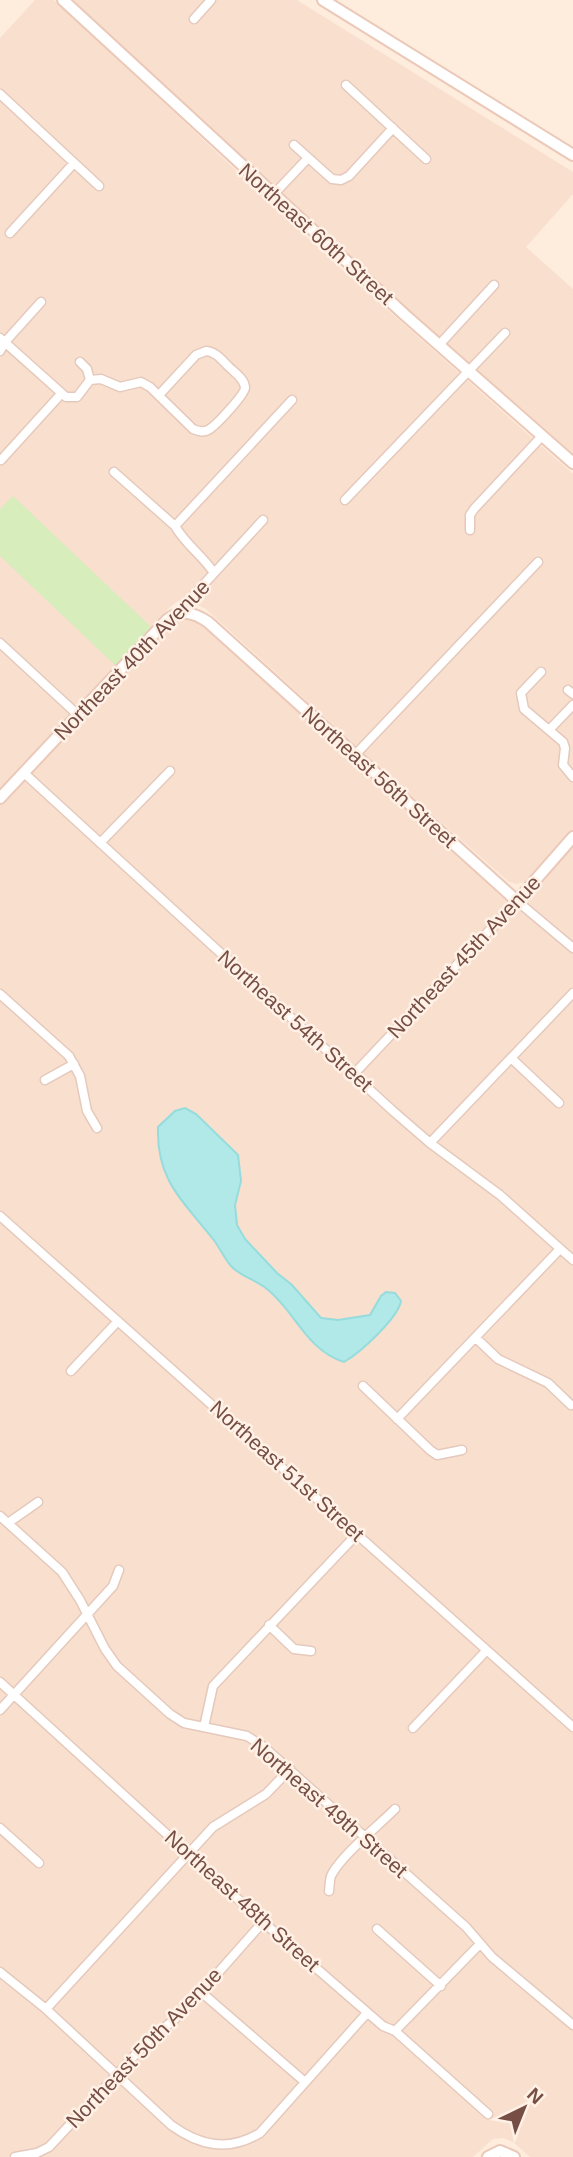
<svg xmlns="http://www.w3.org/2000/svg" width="573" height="2157" font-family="Helvetica,sans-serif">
<rect width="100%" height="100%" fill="#feecdd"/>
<!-- residential -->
<path fill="#f9dfce" d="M35,0H54L337,265L573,474V829L530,879L524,882L516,884L508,881L392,779L206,609L187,600L178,601L170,607L0,788V38Z
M70,0H297L573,172V194L526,247L573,289V455L391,296Z
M187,617L203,622L500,891L524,896L573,845V2157H530L513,2142L503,2138L493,2139L473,2157H0V805L170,624Z"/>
<!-- green -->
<path fill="#d7edbb" d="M13,496L151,627L116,666L0,556V509Z"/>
<!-- water -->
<path fill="#b1e9e9" stroke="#96dcdc" stroke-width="2" d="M185,1108L196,1114L238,1155L241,1181L235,1205L237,1225L245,1239L277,1273L292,1285L321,1318L338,1320L370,1315L381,1296L386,1292L395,1293L401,1301C398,1318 360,1353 344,1362C306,1350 295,1311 267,1289C257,1280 241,1277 231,1266C224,1258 220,1248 213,1239C183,1201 156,1180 158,1127L175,1111Z"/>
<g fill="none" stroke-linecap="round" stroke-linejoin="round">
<!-- street casing -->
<g stroke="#e5c9bc" stroke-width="11">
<path id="street" d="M194,19L211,0
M346,85L426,159
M0,94L99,186
M294,145L332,179L341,180L349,176L393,128
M273,195L308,158
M10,233L74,163
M0,338L66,397H77L90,380L101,379L120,387L141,382L150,387L193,429C198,431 203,433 208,430C216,426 244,395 245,388C245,379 234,372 228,366C221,359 216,352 206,351L196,355L159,395
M439,345L494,285
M0,351L5,342L41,302
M80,362L87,369L90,380
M1,460L61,394
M114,472L175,526C185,544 203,556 214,573
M345,500L505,333
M175,526L292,400
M470,530V515L474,509L542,436
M182,612L192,597L263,520
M0,643L78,715
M541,672L521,693L524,709L563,742L565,748L563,765L573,777
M568,690L573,694
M549,730L573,705
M355,755L538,562
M24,773L393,1111L430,1143L500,1195L573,1260
M100,843L170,771
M0,994L69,1056L80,1076L87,1111L97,1128
M511,1058L559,1103
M353,1075L517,901L573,948
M45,1080L74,1064
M430,1143L573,993
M0,1216L573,1727
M476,1338L498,1359L548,1383L571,1405
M71,1371L118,1321
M363,1386L430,1450L437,1455L462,1450
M397,1419L560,1249
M0,1516L62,1572L80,1600L105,1649L117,1666L170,1714L184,1723L247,1736L264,1747L466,1927L492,1957L573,2025
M8,1523L38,1502
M269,1625L294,1649L311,1651
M0,1682L263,1922L383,2026L395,2031L488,2114
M0,1710L113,1586L119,1570
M204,1727L213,1686L357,1534
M413,1728L486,1651
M0,1828L39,1863
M329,1891C330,1886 329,1879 332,1874C343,1854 377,1827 395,1809
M377,1929L441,1986
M0,1972L46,2009L171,2125C200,2146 228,2152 260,2133L367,2013
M201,1992L305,2082
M46,2009L213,1827L266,1794L290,1769
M395,2031L480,1944
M15,2157L37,2153L49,2147L150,2039L175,2019L201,1992L263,1922"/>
</g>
<!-- secondary casing -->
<g stroke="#ebc8b8" stroke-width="14">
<path id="secondary" d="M63,0L405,315L573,463
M323,0L573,155
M0,798L167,620C181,609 193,612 208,622L517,901L573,837
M488,2157L500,2151L514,2157"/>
</g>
<!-- street -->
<use href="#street" stroke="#fff" stroke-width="8"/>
<!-- secondary -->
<use href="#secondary" stroke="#fff" stroke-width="10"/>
</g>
<g text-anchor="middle" stroke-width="5" stroke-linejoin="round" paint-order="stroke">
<!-- street labels -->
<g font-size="21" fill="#764e44" stroke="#fff1e6">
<text transform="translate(316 234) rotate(42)" y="7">Northeast 60th Street</text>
<text transform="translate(132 660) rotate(-46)" y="7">Northeast 40th Avenue</text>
<text transform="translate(379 777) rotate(42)" y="7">Northeast 56th Street</text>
<text transform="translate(464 957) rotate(-47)" y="7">Northeast 45th Avenue</text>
<text transform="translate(295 1021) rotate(42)" y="7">Northeast 54th Street</text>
<text transform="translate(287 1471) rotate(42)" y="7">Northeast 51st Street</text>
<text transform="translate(329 1808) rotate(41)" y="7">Northeast 49th Street</text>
<text transform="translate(242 1901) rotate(42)" y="7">Northeast 48th Street</text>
<text transform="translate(144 2048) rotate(-46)" y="7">Northeast 50th Avenue</text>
</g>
</g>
<!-- north arrow -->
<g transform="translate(524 2108) rotate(43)" stroke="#fff1e6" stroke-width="5" paint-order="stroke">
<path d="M0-5L12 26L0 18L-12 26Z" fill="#764e44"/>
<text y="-10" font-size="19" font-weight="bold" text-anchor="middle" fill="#764e44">N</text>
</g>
</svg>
